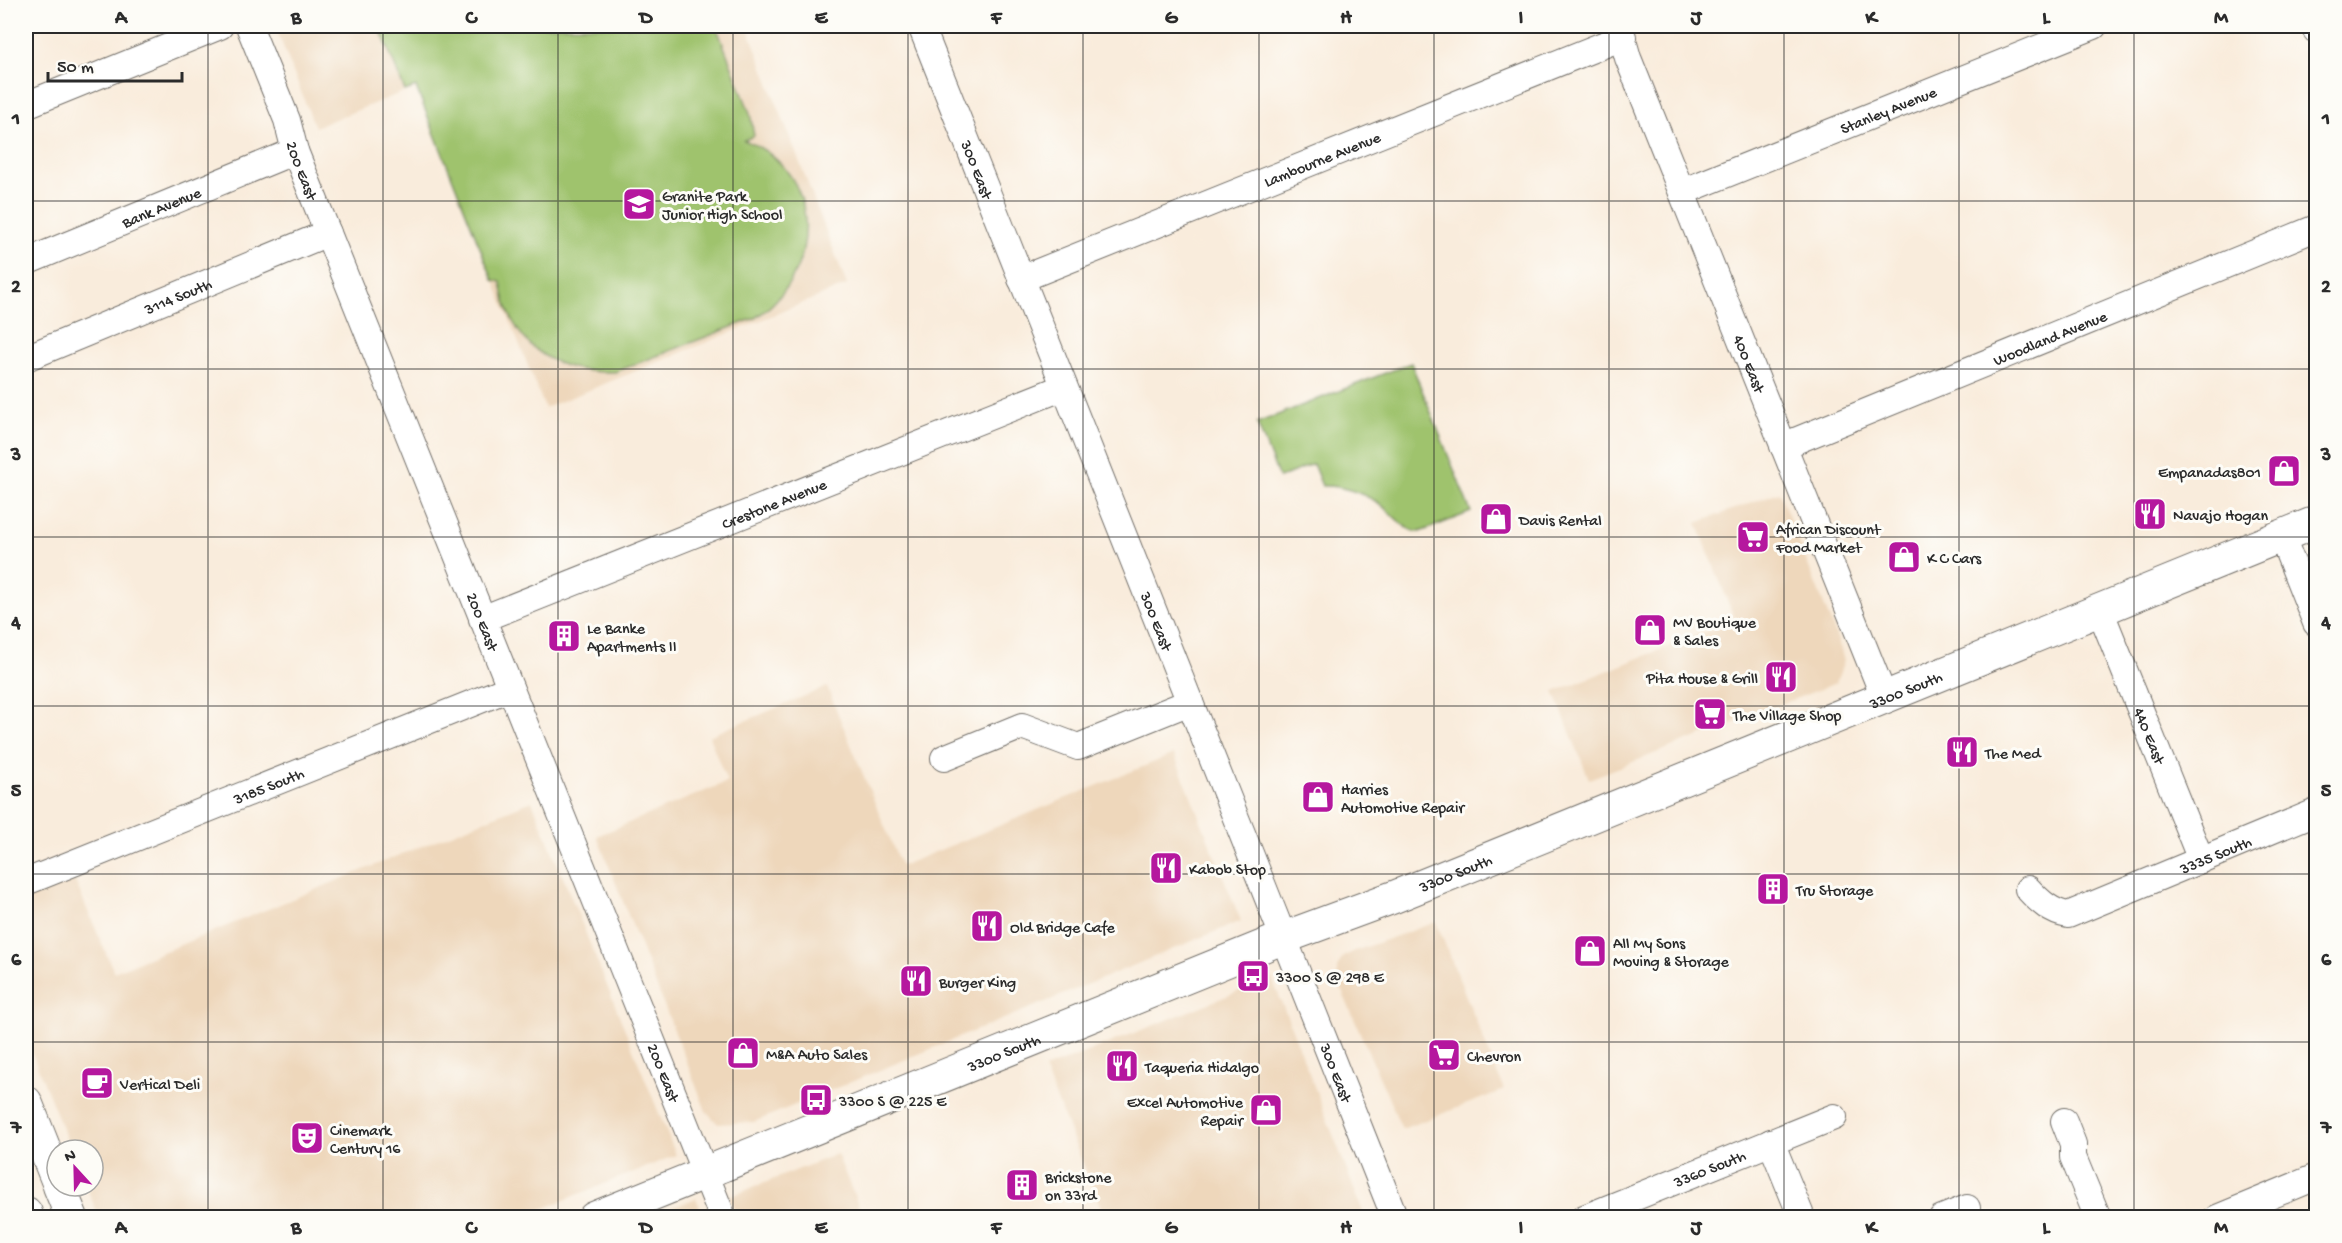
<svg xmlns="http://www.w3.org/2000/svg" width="2342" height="1243" font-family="'Gochi Hand',sans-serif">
<rect width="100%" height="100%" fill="#fdfcf7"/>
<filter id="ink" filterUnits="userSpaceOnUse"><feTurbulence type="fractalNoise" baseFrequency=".0167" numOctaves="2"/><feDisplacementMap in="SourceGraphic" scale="12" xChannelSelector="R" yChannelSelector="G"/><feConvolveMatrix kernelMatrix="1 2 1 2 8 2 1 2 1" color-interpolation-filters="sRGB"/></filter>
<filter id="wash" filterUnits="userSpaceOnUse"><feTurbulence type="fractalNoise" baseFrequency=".008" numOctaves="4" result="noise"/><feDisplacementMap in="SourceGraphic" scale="24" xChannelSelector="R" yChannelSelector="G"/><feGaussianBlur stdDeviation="1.35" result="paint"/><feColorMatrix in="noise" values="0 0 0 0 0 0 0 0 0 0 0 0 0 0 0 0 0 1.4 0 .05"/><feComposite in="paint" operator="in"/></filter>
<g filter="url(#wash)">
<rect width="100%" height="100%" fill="#f9ecdc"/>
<!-- built -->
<path fill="#eed7bb" d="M275,26H747L847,285L545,408L416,87L315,127Z
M1779,492L1838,640L1844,661L1836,683L1589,779L1554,692L1735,620L1697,523Z
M827,687L901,866L1174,754L1241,921L754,1122L718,1124L706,1111L597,836L727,782L709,736Z
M532,801L676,1155L522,1217H99L86,1186H93V1150H71L26,1038V893L72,874L114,972Z
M1436,922L1504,1090L1402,1129L1338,982L1337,968L1343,957L1355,951Z
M1272,978L1365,1217H1105L1044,1069Z
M837,1154L863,1217H737L729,1197Z
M696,1198L704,1217H649Z"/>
<!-- green -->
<path fill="#9fc36d" stroke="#65774c" stroke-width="1.5" d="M379,26H716L750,113L754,136L744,140C825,171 823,273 755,318L615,372C553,374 510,345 501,282L493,280L416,87L405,91Z
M1411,363L1471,512L1420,532C1404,532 1391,511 1377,502C1362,493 1340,485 1322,486L1313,464L1279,478L1257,423Z"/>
</g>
<g filter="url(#ink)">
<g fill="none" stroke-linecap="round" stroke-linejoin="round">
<!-- minor casing -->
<g stroke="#736f69" stroke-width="28">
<g id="minor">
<path id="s1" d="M249,26L287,120L295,151L723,1218"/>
<path id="s2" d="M921,26L1395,1218"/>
<path id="s3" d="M1619,26L1628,58L1884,697"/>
<path d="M2315,26L2316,30"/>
<path d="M26,105L220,26"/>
<path id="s4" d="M1682,192L2094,26"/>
<path id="s5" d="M26,262L295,151"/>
<path id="s6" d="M1021,279L1623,37"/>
<path id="s7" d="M26,358L328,233"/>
<path id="s8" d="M1783,446L2316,228"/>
<path d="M2282,537L2316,623"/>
<path id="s9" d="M2100,610L2201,860"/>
<path id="s10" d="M482,619L1064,387"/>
<path d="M944,758L1022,726L1078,747L1190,702"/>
<path id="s11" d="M26,882L510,688"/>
<path id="s12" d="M2028,889C2040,902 2051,912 2068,915L2316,812"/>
<path d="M2064,1121L2073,1144V1157L2098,1218"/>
<path d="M1771,1142L1802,1218"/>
<path id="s13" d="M1584,1218L1834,1117"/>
<path d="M1942,1218L1967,1208"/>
<path d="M2217,1218L2316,1177"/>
</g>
</g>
<!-- major casing -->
<g stroke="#736f69" stroke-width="34">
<g id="major">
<path d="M26,1102L57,1180"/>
<path d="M59,1186L72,1218"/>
<path d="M26,1213L28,1218"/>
<path id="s14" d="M594,1218L1283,938L1394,897L2316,522"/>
</g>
</g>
<!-- minor -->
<use href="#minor" stroke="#fff" stroke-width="26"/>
<!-- major -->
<use href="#major" stroke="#fff" stroke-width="32"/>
</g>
</g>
<!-- grid -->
<path fill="none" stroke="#2b2b2b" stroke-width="1.5" stroke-opacity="0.55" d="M208,26V1218M383,26V1218M558,26V1218M733,26V1218M908,26V1218M1083,26V1218M1259,26V1218M1434,26V1218M1609,26V1218M1784,26V1218M1959,26V1218M2134,26V1218M26,201H2316M26,369H2316M26,537H2316M26,706H2316M26,874H2316M26,1042H2316"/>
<!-- icons -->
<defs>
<g id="school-square" transform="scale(1.725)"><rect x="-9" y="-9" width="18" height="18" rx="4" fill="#b5179e" stroke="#fdfcf7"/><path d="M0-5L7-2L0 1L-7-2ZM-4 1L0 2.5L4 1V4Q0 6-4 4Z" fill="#fff"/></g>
<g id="shop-square" transform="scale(1.725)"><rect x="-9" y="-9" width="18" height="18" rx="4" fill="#b5179e" stroke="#fdfcf7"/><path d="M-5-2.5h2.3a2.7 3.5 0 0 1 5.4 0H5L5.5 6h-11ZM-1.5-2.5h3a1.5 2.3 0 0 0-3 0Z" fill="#fff"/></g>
<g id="restaurant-square" transform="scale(1.725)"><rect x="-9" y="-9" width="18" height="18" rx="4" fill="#b5179e" stroke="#fdfcf7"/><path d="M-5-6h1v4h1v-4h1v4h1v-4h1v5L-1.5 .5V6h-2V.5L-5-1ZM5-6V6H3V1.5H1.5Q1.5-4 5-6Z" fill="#fff"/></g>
<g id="supermarket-square" transform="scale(1.725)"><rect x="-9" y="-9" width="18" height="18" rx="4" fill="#b5179e" stroke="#fdfcf7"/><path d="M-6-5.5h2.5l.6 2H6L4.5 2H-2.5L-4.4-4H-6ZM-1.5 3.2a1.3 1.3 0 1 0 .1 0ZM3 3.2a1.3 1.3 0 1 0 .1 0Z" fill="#fff"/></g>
<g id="building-square" transform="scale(1.725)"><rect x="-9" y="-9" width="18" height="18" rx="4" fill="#b5179e" stroke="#fdfcf7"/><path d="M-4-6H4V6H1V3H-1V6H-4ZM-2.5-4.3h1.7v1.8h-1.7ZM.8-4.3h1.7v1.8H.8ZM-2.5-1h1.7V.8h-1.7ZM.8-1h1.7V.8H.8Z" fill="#fff"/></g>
<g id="bus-square" transform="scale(1.725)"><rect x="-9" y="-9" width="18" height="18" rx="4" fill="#b5179e" stroke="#fdfcf7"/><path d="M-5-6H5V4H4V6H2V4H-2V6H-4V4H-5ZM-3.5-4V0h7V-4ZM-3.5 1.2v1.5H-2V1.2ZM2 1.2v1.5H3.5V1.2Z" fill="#fff"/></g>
<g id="cafe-square" transform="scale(1.725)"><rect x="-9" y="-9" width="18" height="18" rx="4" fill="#b5179e" stroke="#fdfcf7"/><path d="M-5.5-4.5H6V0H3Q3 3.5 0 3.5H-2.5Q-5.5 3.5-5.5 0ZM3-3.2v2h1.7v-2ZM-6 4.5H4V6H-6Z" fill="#fff"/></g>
<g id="theatre-square" transform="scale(1.725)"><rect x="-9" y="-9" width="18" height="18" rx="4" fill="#b5179e" stroke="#fdfcf7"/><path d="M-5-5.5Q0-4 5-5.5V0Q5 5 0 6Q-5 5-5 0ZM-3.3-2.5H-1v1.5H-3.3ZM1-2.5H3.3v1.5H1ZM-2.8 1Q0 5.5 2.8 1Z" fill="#fff"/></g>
</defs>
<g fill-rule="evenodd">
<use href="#school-square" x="639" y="204"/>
<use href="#shop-square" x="2284" y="471"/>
<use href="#restaurant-square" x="2150" y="514"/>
<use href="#shop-square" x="1496" y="519"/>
<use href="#supermarket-square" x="1753" y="537"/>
<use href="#shop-square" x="1904" y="557"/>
<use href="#shop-square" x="1650" y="630"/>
<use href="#building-square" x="564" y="636"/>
<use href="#restaurant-square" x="1781" y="677"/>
<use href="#supermarket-square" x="1710" y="714"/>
<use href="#restaurant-square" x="1962" y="752"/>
<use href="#shop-square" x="1318" y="797"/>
<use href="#restaurant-square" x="1166" y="868"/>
<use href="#building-square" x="1773" y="889"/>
<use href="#restaurant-square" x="987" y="926"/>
<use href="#shop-square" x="1590" y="951"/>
<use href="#bus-square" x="1253" y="976"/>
<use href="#restaurant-square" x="916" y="981"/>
<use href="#shop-square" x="743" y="1053"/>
<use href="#supermarket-square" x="1444" y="1055"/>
<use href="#restaurant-square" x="1122" y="1066"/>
<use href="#cafe-square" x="97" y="1083"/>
<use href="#bus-square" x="816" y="1100"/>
<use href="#shop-square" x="1266" y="1110"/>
<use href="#theatre-square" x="307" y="1138"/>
<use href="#building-square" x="1022" y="1185"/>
</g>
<g text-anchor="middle" stroke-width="6" stroke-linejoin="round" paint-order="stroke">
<!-- street labels -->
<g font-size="16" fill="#2b2b2b" stroke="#fdfcf7">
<text dy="6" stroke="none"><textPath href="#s4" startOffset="222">Stanley Avenue</textPath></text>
<text dy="6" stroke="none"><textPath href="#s6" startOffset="324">Lambourne Avenue</textPath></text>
<text dy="6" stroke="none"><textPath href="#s2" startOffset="154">300 East</textPath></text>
<text dy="6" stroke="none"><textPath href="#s1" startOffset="154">200 East</textPath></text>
<text dy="6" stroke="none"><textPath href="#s5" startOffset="146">Bank Avenue</textPath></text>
<text dy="6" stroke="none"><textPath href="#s7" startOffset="164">3114 South</textPath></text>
<text dy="6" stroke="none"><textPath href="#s8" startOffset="288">Woodland Avenue</textPath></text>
<text dy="6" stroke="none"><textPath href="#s3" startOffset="362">400 East</textPath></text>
<text dy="6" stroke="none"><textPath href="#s10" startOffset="314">Crestone Avenue</textPath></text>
<text dy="6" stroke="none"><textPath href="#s1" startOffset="640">200 East</textPath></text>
<text dy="6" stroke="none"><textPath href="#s2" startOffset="640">300 East</textPath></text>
<text dy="6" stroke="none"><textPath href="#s14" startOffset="1414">3300 South</textPath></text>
<text dy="6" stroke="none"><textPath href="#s9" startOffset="135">440 East</textPath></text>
<text dy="6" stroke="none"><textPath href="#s11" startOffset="261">3185 South</textPath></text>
<text dy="6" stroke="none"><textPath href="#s12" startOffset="208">3335 South</textPath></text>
<text dy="6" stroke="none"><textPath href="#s14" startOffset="928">3300 South</textPath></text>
<text dy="6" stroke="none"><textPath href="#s14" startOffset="442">3300 South</textPath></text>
<text dy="6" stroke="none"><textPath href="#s2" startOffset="1126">300 East</textPath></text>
<text dy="6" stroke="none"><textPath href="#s1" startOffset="1126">200 East</textPath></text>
<text dy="6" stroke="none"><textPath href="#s13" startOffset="135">3360 South</textPath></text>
</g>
<!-- poi labels -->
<g font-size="16" fill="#2b2b2b" stroke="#fdfcf7" text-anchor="start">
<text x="662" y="201">Granite Park<tspan x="662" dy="18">Junior High School</tspan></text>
<text x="2261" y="477" text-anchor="end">Empanadas801</text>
<text x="2173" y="520">Navajo Hogan</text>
<text x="1519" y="525">Davis Rental</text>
<text x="1776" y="534">African Discount<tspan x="1776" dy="18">Food Market</tspan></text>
<text x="1927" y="563">K C Cars</text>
<text x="1673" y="627">MV Boutique<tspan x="1673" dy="18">&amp; Sales</tspan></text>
<text x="587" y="633">Le Banke<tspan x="587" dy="18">Apartments II</tspan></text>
<text x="1758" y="683" text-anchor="end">Pita House &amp; Grill</text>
<text x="1733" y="720">The Village Shop</text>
<text x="1985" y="758">The Med</text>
<text x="1341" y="794">Harries<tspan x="1341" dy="18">Automotive Repair</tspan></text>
<text x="1189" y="874">Kabob Stop</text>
<text x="1796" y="895">Tru Storage</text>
<text x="1010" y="932">Old Bridge Cafe</text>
<text x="1613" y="948">All My Sons<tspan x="1613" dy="18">Moving &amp; Storage</tspan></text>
<text x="1276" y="982">3300 S @ 298 E</text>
<text x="939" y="987">Burger King</text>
<text x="766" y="1059">M&amp;A Auto Sales</text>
<text x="1467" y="1061">Chevron</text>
<text x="1145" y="1072">Taqueria Hidalgo</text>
<text x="120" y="1089">Vertical Deli</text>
<text x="839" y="1106">3300 S @ 225 E</text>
<text x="1243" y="1107" text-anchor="end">Excel Automotive<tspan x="1243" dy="18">Repair</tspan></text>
<text x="330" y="1135">Cinemark<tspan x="330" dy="18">Century 16</tspan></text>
<text x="1045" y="1182">Brickstone<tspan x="1045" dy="18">on 33rd</tspan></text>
</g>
</g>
<!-- margin -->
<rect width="2342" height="1243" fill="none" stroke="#fdfcf7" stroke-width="66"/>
<!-- north arrow -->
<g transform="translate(75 1168) rotate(338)"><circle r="28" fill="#fdfcf7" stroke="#a9a8a5" stroke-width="1.5"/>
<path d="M0-4.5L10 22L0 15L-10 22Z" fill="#b5179e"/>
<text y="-9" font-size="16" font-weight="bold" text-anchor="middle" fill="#2b2b2b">N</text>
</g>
<!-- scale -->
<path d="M48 72v9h134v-9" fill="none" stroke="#2b2b2b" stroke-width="3"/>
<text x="57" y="72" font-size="18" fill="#2b2b2b" stroke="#fdfcf7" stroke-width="4.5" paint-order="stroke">50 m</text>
<rect x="33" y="33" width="2276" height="1177" fill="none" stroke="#2b2b2b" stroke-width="2"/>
<g font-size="20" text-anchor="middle" font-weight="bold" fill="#2b2b2b">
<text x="121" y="23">A</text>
<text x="296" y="23">B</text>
<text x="471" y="23">C</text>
<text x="646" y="23">D</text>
<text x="821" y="23">E</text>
<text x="996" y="23">F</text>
<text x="1171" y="23">G</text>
<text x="1346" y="23">H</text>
<text x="1521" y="23">I</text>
<text x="1696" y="23">J</text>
<text x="1871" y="23">K</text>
<text x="2046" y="23">L</text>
<text x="2221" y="23">M</text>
<text x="16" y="124">1</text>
<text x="2326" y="124">1</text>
<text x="16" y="292">2</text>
<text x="2326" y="292">2</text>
<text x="16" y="460">3</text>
<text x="2326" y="460">3</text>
<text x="16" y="628">4</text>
<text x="2326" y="628">4</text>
<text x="16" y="796">5</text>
<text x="2326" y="796">5</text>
<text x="16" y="965">6</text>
<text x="2326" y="965">6</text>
<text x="16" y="1133">7</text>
<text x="2326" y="1133">7</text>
<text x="121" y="1233">A</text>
<text x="296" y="1233">B</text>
<text x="471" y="1233">C</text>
<text x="646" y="1233">D</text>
<text x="821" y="1233">E</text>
<text x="996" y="1233">F</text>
<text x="1171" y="1233">G</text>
<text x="1346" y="1233">H</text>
<text x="1521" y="1233">I</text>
<text x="1696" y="1233">J</text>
<text x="1871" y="1233">K</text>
<text x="2046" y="1233">L</text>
<text x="2221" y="1233">M</text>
</g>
</svg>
